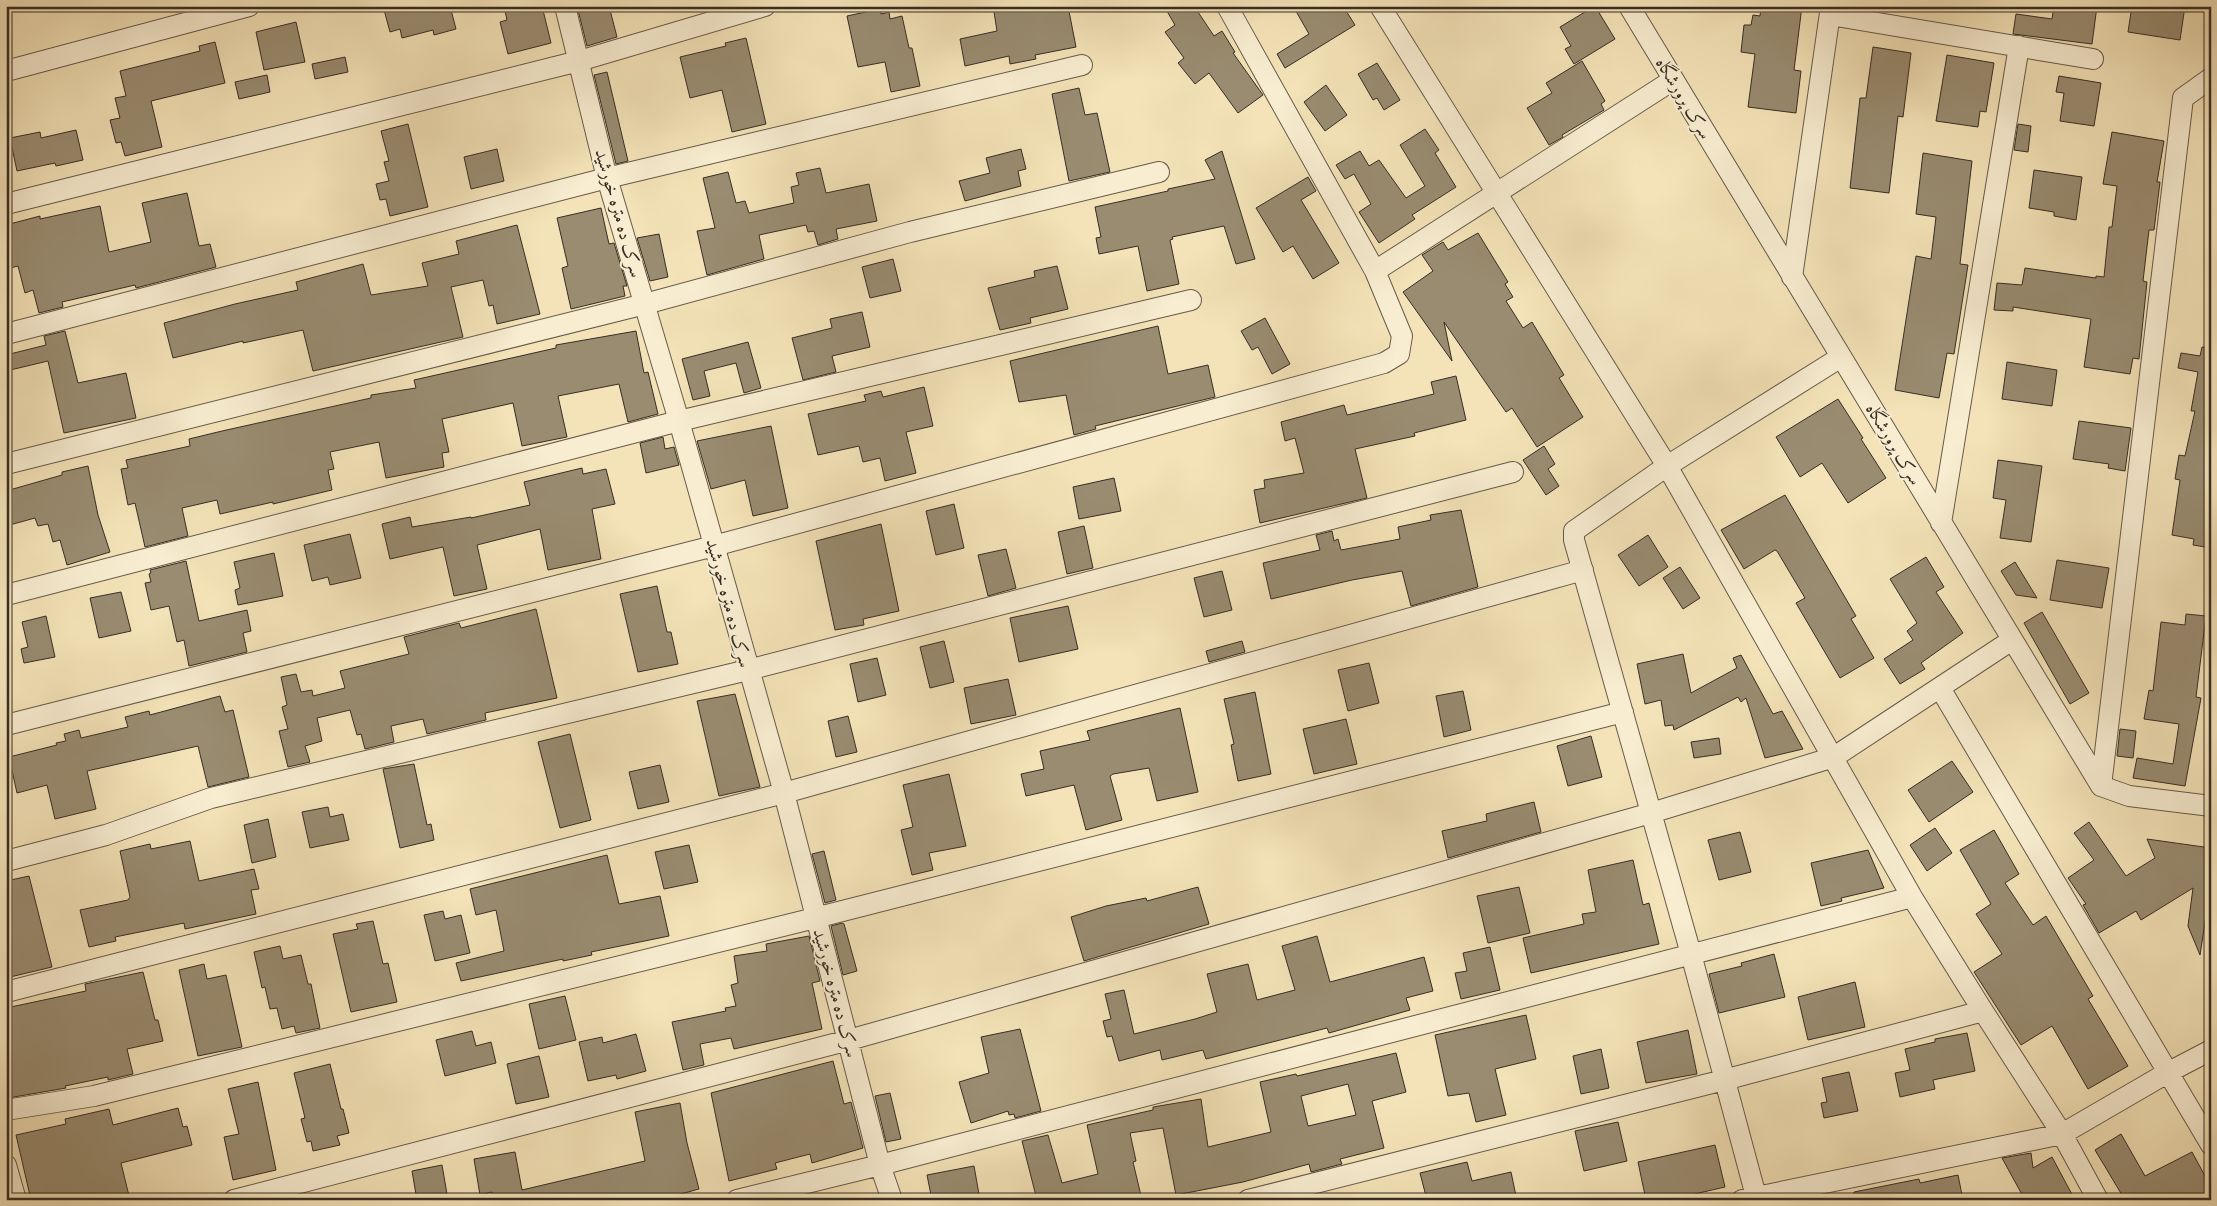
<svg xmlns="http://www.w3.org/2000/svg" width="2217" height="1206" font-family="Vollkorn,Amiri,serif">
<rect width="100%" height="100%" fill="#f4e3b8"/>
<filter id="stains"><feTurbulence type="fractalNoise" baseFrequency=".004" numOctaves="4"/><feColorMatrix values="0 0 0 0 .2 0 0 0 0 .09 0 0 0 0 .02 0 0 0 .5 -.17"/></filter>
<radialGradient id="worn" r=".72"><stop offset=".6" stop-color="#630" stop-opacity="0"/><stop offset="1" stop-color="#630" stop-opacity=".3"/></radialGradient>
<!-- building -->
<path fill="#998c71" stroke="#372d25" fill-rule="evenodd" d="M383,6H450L456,29L434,35L433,30L402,38L400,29L390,32Z
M504,6H542L551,43L508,54L500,22L507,20Z
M577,6H609L617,37L587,46Z
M993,6H1068L1076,47L1035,55L1036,59L1010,64L1009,56L965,66L960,39L997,31Z
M1164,6H1194L1214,36L1222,31L1235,52L1233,53L1263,95L1238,113L1209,73L1195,84L1178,63L1184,58L1165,32L1175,25Z
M1293,6H1343L1355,25L1285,68L1277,54L1309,34Z
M1595,6L1615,39L1574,64L1565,49L1571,46L1560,27Z
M1761,6H1802L1794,70L1801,71L1796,113L1748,107L1755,54L1741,52L1744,25H1751L1753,15L1760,16Z
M2054,6H2097L2092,44L2013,34L2016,14L2052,19Z
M2132,6H2185L2180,40L2128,32Z
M880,9L881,14L889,12L890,19L902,16L909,48H912L920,86L891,92L885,62L858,67L847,16Z
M296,22L305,62L264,70L256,32Z
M746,38L766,124L732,132L722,90L690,98L680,57L726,46L725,43Z
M215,42L225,83L151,101L162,147L125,156L121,142L116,143L110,120L120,118L115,98L126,96L120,71L200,51L199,46Z
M1873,47L1911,53L1903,117L1898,116L1889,193L1850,188L1860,98H1866Z
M1947,55L1994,63L1986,112L1980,111L1978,127L1936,121Z
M345,57L348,72L315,79L312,64Z
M1582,61L1605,101L1601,104L1604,110L1562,135L1563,137L1549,145L1527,108L1552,93L1546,83Z
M1377,63L1400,100L1384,110L1377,98L1373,100L1358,74Z
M607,72L628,161L616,164L594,75Z
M267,75L270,92L239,99L235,82Z
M2059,76L2101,83L2094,126L2060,121L2064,93L2056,92Z
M1326,85L1347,115L1325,131L1304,102Z
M1079,88L1085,115L1097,113L1110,172L1069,181L1052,94Z
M408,124L428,207L390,216L386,199L380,200L376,184L389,181L384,162L389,161L381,131Z
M2018,124L2031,126L2028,152L2014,150Z
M1425,129L1439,150L1435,153L1456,187L1412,215L1415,219L1379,243L1359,212L1371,204L1354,174L1345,179L1336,165L1360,151L1369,166L1379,160L1406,198L1425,186L1400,145Z
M76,130L83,160L56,166L55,163L17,171L10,138L40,132L41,138Z
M2112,132L2164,141L2157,182H2160L2154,230H2149L2143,281L2147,282L2139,359L2133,358L2130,374L2084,367L2091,319L2013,307V311L1994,310L1997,283L2022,285L2025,268L2096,278V276L2104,277L2109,227H2112L2117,186L2103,184Z
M497,149L504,181L471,189L464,157Z
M1021,149L1026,169L1018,171L1021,186L965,201L959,181L990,173L986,158Z
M1222,151L1255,259L1236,264L1224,226L1172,237L1173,239L1170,240L1179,284L1147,291L1138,246L1099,254L1096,238L1101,237L1095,207L1168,191V189L1215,179L1205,160Z
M1923,153L1972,161L1960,264L1968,265L1954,354L1947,353L1939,398L1895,390L1916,256L1931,259L1936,217L1916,214Z
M820,168L826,193L869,184L877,221L836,229L838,239L818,245L814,231L808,232L806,225L759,235L764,259L707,275L697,231L715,228L703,178L728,172L736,203L745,201L749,213L794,203L791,187L799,185L796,173Z
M2034,170L2082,177L2076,220L2054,216V212L2029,208Z
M1308,177L1316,191L1301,200L1339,263L1313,279L1293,246L1283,252L1256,208Z
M187,193L199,246L210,244L216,267L136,288L135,285L62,302L63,307L39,313L33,290L25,293L18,266L6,269V225L40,216V219L100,206L109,252L151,242L142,203Z
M601,208L609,244L614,243L627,286H623L625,296L571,309L562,268L568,266L557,218Z
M517,225L540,314L497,324L493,305L489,306L483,280L451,287L463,337L313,371L303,330L243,343V341L173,358L164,323L235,304L298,290L296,282L363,264L371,295L428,286L422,263L459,254L456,241Z
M1478,233L1508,282L1505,284L1513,297L1506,301L1523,328L1532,322L1564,375L1559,378L1583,417L1537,447L1512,408L1506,412L1444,322L1452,361L1403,292L1433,271L1422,255L1443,242L1448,250Z
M659,234L668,277L650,281L637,238Z
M893,259L901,291L870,298L862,267Z
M1057,266L1068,309L1030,318L1031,323L1000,330L988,288L1035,277L1034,271Z
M862,312L870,347L832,356L836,372L803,380L792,338L832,328L830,319Z
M1265,318L1290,364L1272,374L1258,347L1252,350L1241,331Z
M1158,326L1168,374L1208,365L1215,397L1095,426L1096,429L1074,435L1066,395L1019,402L1010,361Z
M65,331L78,383L126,373L136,418L64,433L48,361L6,371V355L46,345L44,336Z
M636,331L644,373L648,372L658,414L628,422L619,384L558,396L567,437L522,446L513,403L442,419L449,452L442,453L444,467L386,478L379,442L330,452L334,469L328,470L332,490L273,504V502L220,514L217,500L182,508L188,536L145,547L135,503L128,505L121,469L128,468L126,460L190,446L189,439L222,431L371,398V395L416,388L414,380L556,348V345Z
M748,342L761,388L744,393L736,363L704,371L710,396L693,400L682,359Z
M2202,347L2211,348V548L2193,545L2194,539L2172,535L2180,480L2175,479L2179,455L2185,456L2195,411H2191L2198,372L2178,368L2181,353L2200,356Z
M2007,362L2057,370L2052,406L2002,399Z
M1456,376L1466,420L1414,433L1415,436L1355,449L1367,498L1260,523L1254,490L1265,488L1264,480L1304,473L1295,438L1285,441L1281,422L1344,405L1347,415L1434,394L1431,382Z
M924,387L933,426L906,432L916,473L885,481L880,458L863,462L859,446L818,455L808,414L866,401L864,395L881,391L883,397Z
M1838,399L1863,438L1861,439L1886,478L1848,503L1822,463L1800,477L1776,437Z
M2079,421L2131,428L2125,471L2108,468L2109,464L2073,459Z
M771,426L788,508L753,516L745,480L711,489L697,441Z
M663,437L665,449L674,447L679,465L646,473L640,443Z
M1544,446L1555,464L1548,469L1559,486L1546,495L1523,460Z
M1998,460L2042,466L2031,542L2000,538L2006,500L1993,498Z
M88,466L98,515L110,552L67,565L60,540L53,542L48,524L38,526L35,518L6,526V491L62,475V472Z
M582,468L583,474L606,469L615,504L592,509L601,559L548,570L540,529L477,545L487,589L454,596L443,547L390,559L382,524L410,517L412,527L471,517V518L530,505L524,482Z
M1114,478L1121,511L1079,519L1073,487Z
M1785,495L1856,616L1851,619L1874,658L1840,678L1796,603L1805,598L1777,551L1775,550L1744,569L1721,530Z
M954,504L964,548L936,555L926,511Z
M1461,510L1478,587L1411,606L1402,571L1352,580L1271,599L1263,563L1320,550L1316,535L1332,531L1334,541L1338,539L1341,550L1400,539L1398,527L1431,520L1430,515Z
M881,524L899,611L863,619L864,625L835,630L816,541Z
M1084,526L1093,568L1067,574L1058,532Z
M350,534L361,578L330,585L328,577L312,581L304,545Z
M1648,535L1668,567L1639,586L1618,555Z
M1006,549L1016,588L988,596L978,555Z
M274,553L283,596L238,605L235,590L240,588L234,562Z
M1926,557L1944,587L1936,592L1963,633L1921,663L1925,669L1900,684L1884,659L1913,640L1907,631L1917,623L1890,579Z
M2057,560L2109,568L2102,608L2050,600Z
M186,561L199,621L247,610L251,631L243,633L247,652L189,666L184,640L177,642L169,606L151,610L145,583L151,582L149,574L151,573L150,570Z
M2015,562L2037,598L2016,595L2001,571Z
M1680,567L1700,598L1683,609L1663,578Z
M1222,571L1232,610L1204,617L1194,578Z
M657,586L667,632H671L678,664L638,672L620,594Z
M121,592L131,631L99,638L90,598Z
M1068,606L1078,649L1019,662L1010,618Z
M536,609L557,698L485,713L486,720L427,734L423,719L391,726L394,742L365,749L361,734L357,735L350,710L317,718L322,741L305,746L310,762L288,767L279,731L288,729L282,707L287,705L281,677L296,674L301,692L312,690L313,696L345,688L340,671L409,654L404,637L459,623L461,628Z
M2042,612L2089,693L2070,704L2024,623Z
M2186,614L2206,616L2196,697L2201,698L2185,786L2133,778L2137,758L2173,764L2179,724L2144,719L2149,690L2153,691L2161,622L2185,625Z
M46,616L55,657L24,663L21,649L28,647L22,622Z
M944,641L954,682L930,688L920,647Z
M1242,641L1245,652L1209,662L1206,651Z
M1683,654L1691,693L1737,668L1733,658L1741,655L1773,714L1782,711L1803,749L1765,758L1746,698L1741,702L1738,697L1674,730L1673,725L1665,726L1661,700L1645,704L1637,664Z
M877,658L886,695L858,702L850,664Z
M1369,663L1379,703L1348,711L1338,670Z
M1008,679L1016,715L971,724L964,688Z
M1463,691L1471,730L1444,737L1436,696Z
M1255,692L1271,774L1238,781L1231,745L1234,744L1224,699Z
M735,694L760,787L719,796L697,701Z
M220,696L225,712L233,710L249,777L208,787L198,746L87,771L96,809L55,819L47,785L17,793L9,757L57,745L56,743L66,741L64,734L79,730L81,738L128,727L125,717L149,711L150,715Z
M1180,708L1198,792L1157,801L1149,768L1113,774L1110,776L1122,820L1086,830L1074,785L1026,796L1021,774L1044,769L1040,751L1090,740L1087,731Z
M848,716L857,752L836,757L828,721Z
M1346,719L1357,764L1314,774L1303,729Z
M2120,729L2136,731L2133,758L2117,756Z
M570,734L591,820L560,828L538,742Z
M1591,736L1602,777L1568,786L1557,746Z
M1719,738L1721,754L1694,758L1691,742Z
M1952,761L1973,792L1929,822L1908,790Z
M414,764L427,825L431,824L434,840L400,848L383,769Z
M660,765L669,802L638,809L629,772Z
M949,774L966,846L929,853L933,870L912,875L901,830L913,827L903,785Z
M1534,802L1541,832L1448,858L1442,831L1487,821L1486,814Z
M328,807L330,817L343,814L349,840L310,848L302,812Z
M268,819L276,857L252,863L244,825Z
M2089,822L2126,876L2155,858L2147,839L2211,848V884L2200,955L2188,926L2193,888L2141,920L2136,911L2099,933L2083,905L2086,904L2068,878L2094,860L2074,833Z
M1935,828L1952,853L1927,871L1910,845Z
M1994,830L2019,874L2005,883L2033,925L2046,916L2093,996L2088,999L2128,1066L2088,1089L2052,1026L2021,1045L1974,972L2002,954L1976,914L1991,904L1960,850Z
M1740,832L1751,872L1719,880L1708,840Z
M190,841L199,881L254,869L259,889L251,890L256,914L185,929L184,923L115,937L116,941L89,947L80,910L128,900L130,897L120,851L150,844L151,849Z
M689,845L698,882L664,889L655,852Z
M1868,850L1884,888L1841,898L1842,901L1821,906L1811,863Z
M824,851L836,900L825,903L812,854Z
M607,855L619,904L660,896L669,936L591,952L592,955L563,961V959L461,981L456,963L504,951L496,910L476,915L470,889Z
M1633,860L1643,905L1649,903L1659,944L1531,973L1523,938L1584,924L1582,914L1596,912L1588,870Z
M29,876L52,967L6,978V881Z
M1198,887L1209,924L1084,961L1071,917L1106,906L1146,898L1147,901Z
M1519,887L1530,933L1488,943L1477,896Z
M443,911L445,919L461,915L470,953L435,961L424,915Z
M373,921L383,964L388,963L397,1002L351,1012L333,934L358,929L356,924Z
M842,923L844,924L857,971L843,975L831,926Z
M809,936L820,981L812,983L822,1029L734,1049L731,1038L700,1044L704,1065L683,1070L672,1022L726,1011L725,1008L736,1006L731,985L738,983L734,956L767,951L766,944Z
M1317,936L1330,982L1424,957L1433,991L1406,998L1410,1010L1329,1033L1327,1028L1206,1059L1203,1050L1162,1060L1160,1050L1119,1061L1112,1036L1107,1037L1103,1021L1111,1019L1105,994L1124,990L1134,1034L1195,1019L1217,1012L1207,974L1248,964L1257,1000L1295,990L1282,946Z
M280,946L283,959L301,955L308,984H311L320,1028L296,1033L294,1026L282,1029L277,1008L270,1009L265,987L262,988L254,952Z
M1490,947L1500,990L1461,999L1455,973L1467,971L1463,953Z
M1774,954L1785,997L1719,1013L1709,974L1742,966L1741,963Z
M204,964L207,979L226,975L242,1047L198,1056L179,970Z
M143,972L155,1020H158L163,1041L127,1049L133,1074L108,1080V1077L65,1086L66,1088L8,1098L6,1008L86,991L85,984Z
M1855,982L1865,1027L1808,1040L1798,997Z
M565,996L576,1040L539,1049L529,1004Z
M1526,1015L1536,1059L1495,1069L1506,1115L1476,1122L1469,1093L1448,1096L1435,1035Z
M1020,1029L1041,1111L1015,1118L1014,1114L1009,1115L1008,1111L971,1123L959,1082L989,1073L981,1037Z
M1688,1030L1697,1074L1646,1083L1637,1042Z
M472,1031L476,1046L491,1042L496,1063L445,1076L436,1040Z
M1967,1033L1975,1071L1933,1080L1935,1089L1900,1097L1895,1073L1910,1070L1905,1049L1935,1042V1039Z
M636,1034L646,1071L617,1079L616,1075L588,1081L579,1042L602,1037L603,1043Z
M1601,1049L1609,1088L1581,1094L1573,1056Z
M1396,1053L1406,1092L1372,1101L1384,1148L1340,1159L1342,1164L1311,1172L1309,1164L1243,1182L1176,1195L1163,1128L1130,1133L1136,1161L1133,1162L1142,1200H1037L1022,1141L1048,1135L1062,1183L1098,1174L1087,1125L1153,1110V1107L1201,1099L1208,1147L1271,1132L1260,1082L1296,1074L1297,1076ZM1348,1084L1356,1115L1308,1126L1301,1096Z
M539,1056L549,1097L516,1104L507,1064Z
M833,1061L844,1104L851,1102L863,1148L812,1163L810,1154L775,1163L777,1169L729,1181L711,1093Z
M330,1064L341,1109H343L349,1133L337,1136L340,1145L313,1151L311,1141L307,1142L301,1119L305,1118L294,1073Z
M1849,1072L1858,1111L1824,1118L1821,1103L1827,1102L1822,1078Z
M258,1082L276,1170L233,1180L224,1137L239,1134L228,1089Z
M890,1093L901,1139L886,1142L875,1096Z
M680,1103L687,1143L699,1189L659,1200H494L492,1192L480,1195L474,1159L515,1152L522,1190L645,1161L635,1112Z
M178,1108L183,1127L187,1126L192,1145L121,1163L130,1200H31L16,1135L66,1124L65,1119L109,1109L113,1125Z
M1618,1122L1627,1161L1584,1171L1575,1131Z
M2121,1134L2145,1176L2192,1152L2211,1187V1200H2125L2095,1150Z
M1715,1145L1725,1187L1686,1196V1198L1678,1200H1646L1638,1162Z
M2031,1153L2033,1168L2052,1157L2075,1200H2025L2002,1158Z
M1467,1162L1472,1181L1511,1172L1516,1196L1499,1200H1427L1420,1173Z
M442,1165L448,1200H417L412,1171Z
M974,1166L980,1200H932L927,1175Z
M1958,1175L1963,1200H1854V1192L1919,1179L1920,1183Z"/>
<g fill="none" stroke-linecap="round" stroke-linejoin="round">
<!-- minor casing -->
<g stroke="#665a4a" stroke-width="22">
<path id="minor" d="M565,6L607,178L679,421L784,793L880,1165L892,1200
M1380,6L1667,466L1912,897L1983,1011L2062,1134L2098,1200
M1629,6L2101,786L2129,796L2211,806
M1830,15L2093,59
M6,71L249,6
M6,204L579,61L765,6
M1375,271L1673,80
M1792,277L1831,6
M6,334L607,178L1082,65
M6,464L645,304L910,232L1159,172
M1941,523L2019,46
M6,595L679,421L1191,300
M1940,688L2211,1145
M6,725L714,546L1384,363L1399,354L1402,336L1375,271L1227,6
M2101,786L2183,98L2211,78
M6,861L106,835L211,798L748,670L1513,472
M6,992L784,793L1583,570
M6,1110L94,1096L815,918L1623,712
M6,1165L16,1200
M234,1200L849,1040L1651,813L1834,757L2012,640
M737,1200L880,1165L1912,897
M1248,1200L1724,1080L1983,1011
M1742,1200L2062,1134L2167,1073L2211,1050
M1757,1200L1691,954L1574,540V531L1667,466L1841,357"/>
</g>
<!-- minor -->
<use href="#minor" stroke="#f8edd1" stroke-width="20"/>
</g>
<g text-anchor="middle" stroke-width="4" stroke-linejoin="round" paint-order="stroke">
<!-- street labels -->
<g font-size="18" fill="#372d25" stroke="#f8edd1">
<text transform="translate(1684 98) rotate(59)" y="6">سرک پرورشگاه</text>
<text transform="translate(619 213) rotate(74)" y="6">سرک ده متره خورشید</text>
<text transform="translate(1894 444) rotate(59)" y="6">سرک پرورشگاه</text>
<text transform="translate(729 603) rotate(75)" y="6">سرک ده متره خورشید</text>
<text transform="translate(836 993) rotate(75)" y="6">سرک ده متره خورشید</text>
</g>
</g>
<!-- margin -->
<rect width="2217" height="1206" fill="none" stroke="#f4e3b8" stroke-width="25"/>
<rect x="8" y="8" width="2202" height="1191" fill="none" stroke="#372d25" stroke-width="2.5"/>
<rect x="12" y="12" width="2192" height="1181" fill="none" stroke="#372d25"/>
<rect width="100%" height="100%" filter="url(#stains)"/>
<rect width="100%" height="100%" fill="url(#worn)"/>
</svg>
